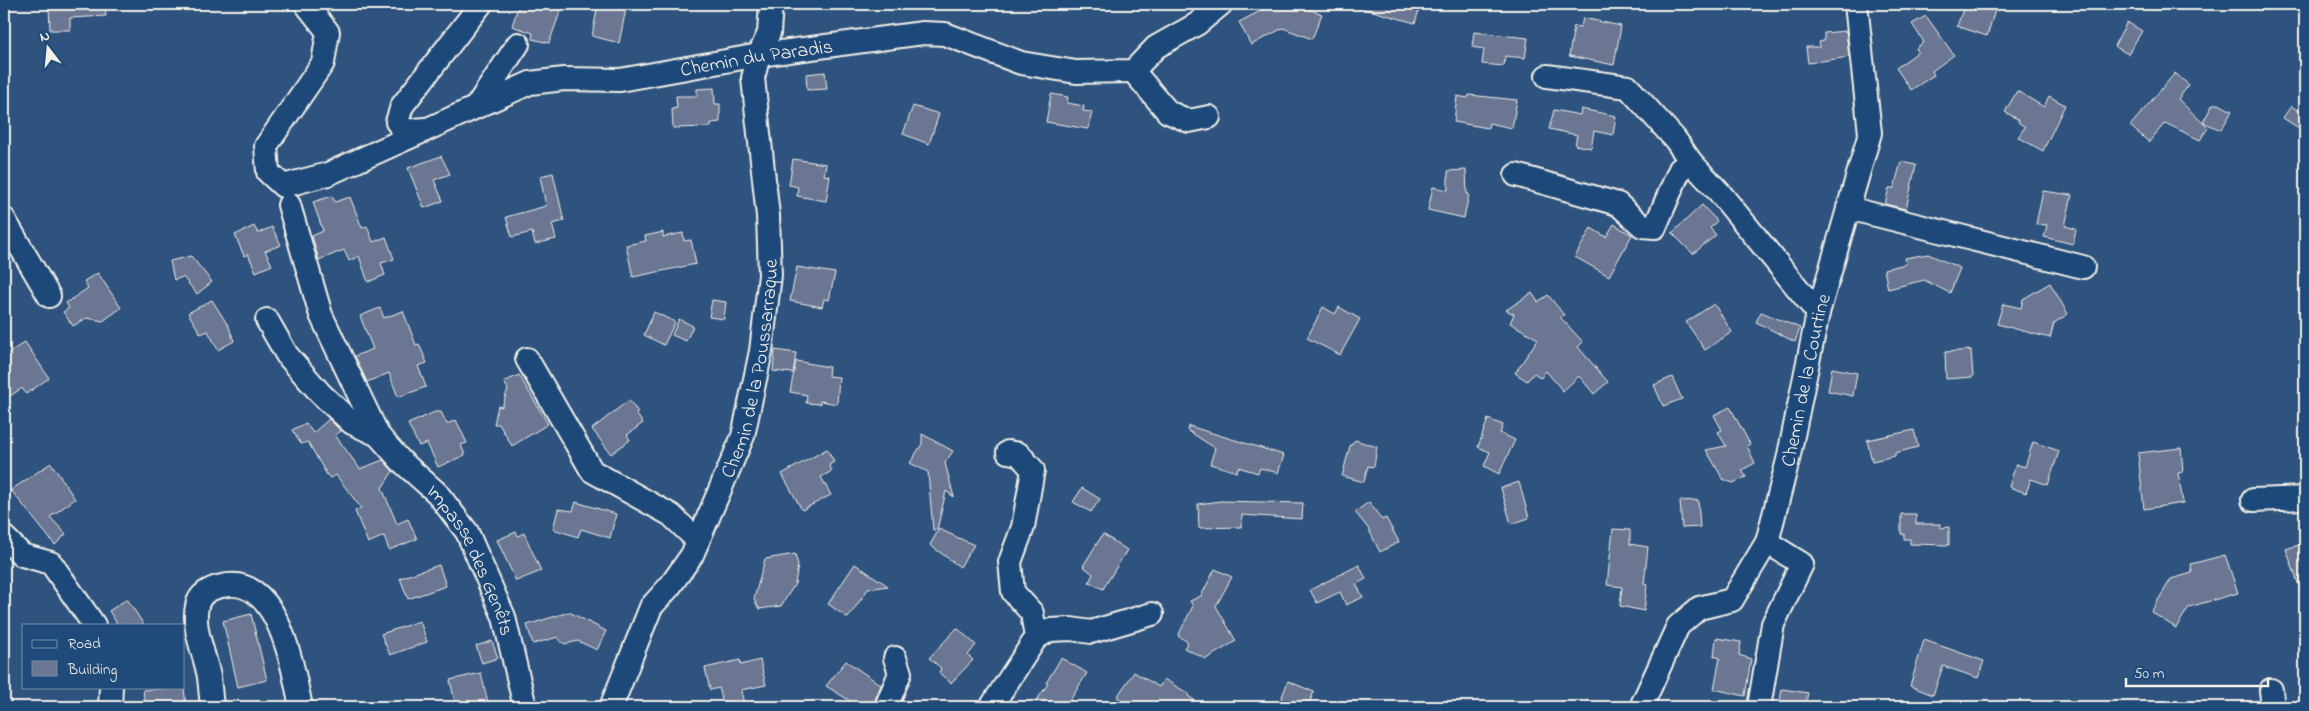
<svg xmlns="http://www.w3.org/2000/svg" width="2309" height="711" font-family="'Indie Flower',sans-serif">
<rect width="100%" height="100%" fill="#2e537f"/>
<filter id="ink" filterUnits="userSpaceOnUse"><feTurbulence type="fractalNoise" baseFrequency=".02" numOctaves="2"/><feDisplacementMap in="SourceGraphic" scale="10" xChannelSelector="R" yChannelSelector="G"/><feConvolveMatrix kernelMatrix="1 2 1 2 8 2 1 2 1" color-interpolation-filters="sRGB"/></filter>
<g filter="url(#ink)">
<!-- building -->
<path fill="#6b7692" stroke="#f4f1e8" d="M49,4H105L106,16L70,18V30H50Z
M519,4H563L549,43L532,39L533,33L512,26Z
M598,4H627L619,43L592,36Z
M1274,4H1294L1322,14L1312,39L1283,28L1251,45L1239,22Z
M1362,4H1421L1415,23L1362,8Z
M1965,4H1997L1987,36L1957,26Z
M1926,16L1954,55L1932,71L1934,75L1911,90L1896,68L1918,52L1916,48L1924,42L1912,24Z
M1583,18L1621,26L1614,65L1569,56L1574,26L1581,27Z
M2127,22L2142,31L2128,54L2114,46Z
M1846,31L1849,57L1808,63L1806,47H1820L1819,42L1824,41V33Z
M1474,32L1528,38L1525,58L1505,56L1504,66L1482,64L1484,49L1472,47Z
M825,72L827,89L807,90L806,74Z
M2175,73L2189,85L2178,99L2208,128L2200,140L2165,123L2149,142L2130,126Z
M714,88L715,104H720V122L711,123V127L673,128L672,109L677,108L676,96H697V89Z
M2017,91L2044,107L2049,96L2065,105L2043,151L2018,137L2025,127L2018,122L2019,120L2005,112Z
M1051,94L1068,97L1067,103L1084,106L1083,111L1092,112L1088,129L1046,122Z
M1469,95L1517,100L1512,128L1489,123L1488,128L1454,122L1457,96L1468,98Z
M2213,104H2219L2232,111L2221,130L2203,122Z
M913,106L939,114L929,144L903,134Z
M2291,106L2305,115V132L2283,118Z
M1581,109L1616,116L1613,135L1594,131L1591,148L1575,145L1577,135L1549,129L1554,110L1580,115Z
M441,156L450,174L434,180L443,201L424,208L408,168Z
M793,159L826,164L824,175L830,176L826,201L797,196L798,187L789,185Z
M1901,162L1916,165L1906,209L1885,204L1889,188H1894Z
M1466,170L1467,194H1469L1464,218L1428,210L1433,187L1448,190V171Z
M553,173L564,221L552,224L556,239L535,244L532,232L512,237L506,217L546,206L540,176Z
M2043,191L2072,195L2065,226L2076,229L2073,244L2044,237L2047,225L2036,224Z
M332,196L335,202L350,197L362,228L367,226L373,242L386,237L394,259L381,263L385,275L368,282L359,256L349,261L344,250L319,260L312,236L323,231L313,202Z
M1702,205L1717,221L1710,228L1716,235L1693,254L1672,233Z
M1614,224L1632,235L1609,276L1575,257L1591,228L1606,237Z
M254,226L258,233L272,227L281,245L265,251L272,265L256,272L248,254L244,256L235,235Z
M663,232V237L683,233L684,241L691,240L696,264L633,277L626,245L646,241L645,236Z
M1928,254L1960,268L1950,293L1924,280L1888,289L1884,269L1906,264L1905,258Z
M191,256L212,282L197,294L183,277L174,280L170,261Z
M797,267L835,273L829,300L824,299L822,307L790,301Z
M98,273L121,308L103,321L87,318L73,326L63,312L69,308L66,303L88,288L84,281Z
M2050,283L2068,314L2054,323L2050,338L1997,324L2003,304L2021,308L2023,299Z
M1532,293L1538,302L1548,295L1564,315L1560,317L1583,342L1578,347L1608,382L1594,394L1579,376L1563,391L1546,371L1541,378L1534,373L1527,381L1515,373L1538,339L1510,323L1514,314L1506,310Z
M212,300L229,327L234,341L218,350L208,331L201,334L188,313Z
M712,300L726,302L724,319L709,317Z
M1714,304L1732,332L1705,350L1686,322Z
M1323,307L1335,314L1339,307L1360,319L1340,355L1307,338Z
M380,308L384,318L403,311L416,345L419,344L427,363L418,366L426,387L398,397L389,373L367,382L355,356L373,349L360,316Z
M654,312L675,322L664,345L644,335Z
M1761,312L1800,328L1795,342L1756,322Z
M679,319L693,326L686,341L672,335Z
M25,342L49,378L26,394L22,388L4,400V356Z
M775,350L796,353L793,373L773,371Z
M1971,350L1973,377L1946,379L1945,352Z
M796,361L829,367L828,376L839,377L837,404L820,401V404L806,403L807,395L790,392Z
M1832,368L1857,373L1853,396L1828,391Z
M519,375L548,424L512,446L499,424H494L498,406L502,407L508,389L504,382Z
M1672,377L1682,399L1663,406L1654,385Z
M629,400L638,412L636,414L643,423L627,435L630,440L611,454L592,429Z
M1730,407L1750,444L1747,446L1755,463L1742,470L1746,477L1733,483L1723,479L1706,450L1726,446L1718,432L1722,430L1714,415Z
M435,412H441L447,424L456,420L467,443L461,445L465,455L438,467L427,443L419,446L408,424Z
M329,419L341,431L335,435L360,469L383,460L393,471L382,488L397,524L408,519L417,539L389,550L384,536L368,543L355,511L361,508L336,475L330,478L327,475L308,442L301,444L292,430L306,423L313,433Z
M1488,419L1503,425L1500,433L1515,440L1499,474L1484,466L1490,452L1478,447Z
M1189,426L1284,455L1278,473L1260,468L1258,473L1238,467L1237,472L1210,464L1215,448L1187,430Z
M1914,430L1918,447L1895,453V456L1872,461L1867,440Z
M922,434L953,451L945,463L954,497L946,491L937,530H933L928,472L910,463L922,444Z
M1355,440L1377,447L1374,467L1368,466L1364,482L1342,476L1350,446Z
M2033,442L2059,451L2048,485L2031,479L2026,493L2009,487L2016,464L2025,467Z
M2181,448L2183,472L2178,473L2183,503L2144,509L2138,453Z
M827,449L834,462L829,465L832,471L821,477L831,495L802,510L782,474Z
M51,463L75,499L50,517L66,534L55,545L11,490Z
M1519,482L1529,518L1511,524L1501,488Z
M1082,488L1100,499L1091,512L1073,502Z
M1698,500L1700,527L1682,528L1680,501Z
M1221,501L1303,503L1302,519L1242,515L1241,527L1199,528L1198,504Z
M576,502L616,514L610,538L581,529L578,537L553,529L558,509L573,511Z
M1369,502L1382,520L1386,518L1399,542L1380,552L1368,528L1355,512Z
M1901,514H1916V524H1940V528L1949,527V545L1910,544V539H1904V534H1901Z
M939,529L974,545L960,567L930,545Z
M1613,529L1630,530V544L1648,547L1644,584L1647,585L1644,611L1620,606L1622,587L1607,585Z
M516,532L518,536L524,533L541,571L516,581L497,540Z
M1103,534L1127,550L1103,589L1089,582L1093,574L1083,566Z
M2305,543V597H2303L2286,549Z
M795,554L798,565L795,584L781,606L759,609L754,599L765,559Z
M2225,555L2238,593L2189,607L2176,628L2151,612L2171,579L2192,573L2191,564Z
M855,564L888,586L868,589L848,618L828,604Z
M439,565L446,586L408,599L400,578Z
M1359,565L1366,579L1356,584L1363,597L1346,605L1340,592L1317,603L1310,590Z
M1215,569L1232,577L1216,606L1236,641L1206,659L1184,648L1188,642L1178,636L1193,606L1190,601L1201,596Z
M127,599L144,625H118L109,611Z
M569,612L606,631L597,650L578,641L566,644L561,642L558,637L533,644L527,625Z
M251,614L267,680L238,687L223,621Z
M420,621L427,642L390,655L381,634Z
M957,628L976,645L968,655L973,660L951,683L939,673L941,668L929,658Z
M1716,638L1741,642L1739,655L1751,659L1745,696L1714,689L1720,658L1714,656Z
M1924,640L1984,661L1978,678L1943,666L1933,695L1910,686Z
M492,641L498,658L482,663L476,646Z
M1061,658L1087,673L1066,707H1032L1048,684L1046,683Z
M740,660L741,665L760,660L766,685L741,690L744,705L724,707L719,688L710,690L705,668Z
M846,661L881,685L872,707H860L826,686Z
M1134,672L1159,687L1164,679L1189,694L1188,696L1205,707H1134L1117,697Z
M481,673L489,707H468L467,704L456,707L450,680Z
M1288,681L1314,692L1307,707H1278Z
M184,687L186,707H145L143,690Z
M1782,689L1808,693L1805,707H1779Z"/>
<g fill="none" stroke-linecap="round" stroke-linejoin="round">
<!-- minor casing -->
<g stroke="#f4f1e8" stroke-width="26">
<g id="minor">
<path id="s1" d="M306,4L328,32L323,63L266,146L268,172L283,186L328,174L530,83L564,79L620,80L759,55L923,33L945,34L1021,63L1076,72L1133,71L1156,47L1197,24L1221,4"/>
<path d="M1133,71L1168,112L1189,121L1209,117"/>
<path d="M1547,76L1628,87L1675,139L1691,162"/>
<path d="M478,104L518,44"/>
<path d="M425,129L405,131L397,122L402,106L481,4"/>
<path d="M1516,175L1618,204L1642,226L1655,227L1680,169L1691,162L1719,192L1818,313"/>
<path id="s2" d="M289,205L321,315L378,435L401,461L437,493L467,532L504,617L525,707"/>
<path d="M1848,208L2083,267"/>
<path d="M4,219L49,296"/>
<path d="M267,320L287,355L321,394L352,423L378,435"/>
<path d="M527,359L592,471L671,515L698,541"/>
<path d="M2253,500L2305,498"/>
<path d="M4,537L22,555L51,563L94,625"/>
<path d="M1036,638L1050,630L1071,629L1091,632L1152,614"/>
<path d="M2271,690L2273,707"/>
<path d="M110,707L111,687"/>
<path d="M212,707C211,697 210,687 209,677C205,654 192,629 197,606C199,594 211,588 222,586C279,573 293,670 301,707"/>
<path id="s3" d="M611,707L651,607L670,586L692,555L743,436L761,351L770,275L768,216L753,78L759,55L769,33L771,4"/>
<path d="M886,707L900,673L895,658"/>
<path d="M991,707L1036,638L1032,613L1013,592L1010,562L1023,527L1033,470L1019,454L1008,452"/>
<path id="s4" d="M1641,707L1678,626L1699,608L1732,600L1767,542L1788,460L1818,313L1870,133L1856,4"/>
<path d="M1759,707L1773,624L1802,564L1767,542"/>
</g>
</g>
<!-- minor -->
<use href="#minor" stroke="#1f4a7a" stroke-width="22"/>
</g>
</g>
<g text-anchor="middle" stroke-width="4" stroke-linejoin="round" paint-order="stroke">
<!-- street labels -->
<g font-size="20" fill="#f4f1e8" stroke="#1f4a7a">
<text dy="7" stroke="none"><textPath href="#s1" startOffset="711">Chemin du Paradis</textPath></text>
<text dy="7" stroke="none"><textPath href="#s3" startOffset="371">Chemin de la Poussarraque</textPath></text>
<text dy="7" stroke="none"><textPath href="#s4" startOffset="385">Chemin de la Courtine</textPath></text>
<text dy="7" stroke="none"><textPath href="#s2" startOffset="406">Impasse des Genêts</textPath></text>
</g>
</g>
<!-- margin -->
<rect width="2309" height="711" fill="none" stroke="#1f4a7a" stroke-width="20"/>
<rect x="10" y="10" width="2289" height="691" fill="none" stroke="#f4f1e8" stroke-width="2" filter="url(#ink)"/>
<!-- legend -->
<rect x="22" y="624" width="162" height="65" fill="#1f4a7a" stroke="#748da6"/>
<rect x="32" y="640" width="25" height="8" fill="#1f4a7a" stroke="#748da6"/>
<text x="68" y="648" font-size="15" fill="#f4f1e8">Road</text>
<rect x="32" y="661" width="25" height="15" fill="#6b7692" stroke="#748da6"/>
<text x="68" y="674" font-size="15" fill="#f4f1e8">Building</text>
<!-- north arrow -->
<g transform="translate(48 48) rotate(344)" stroke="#1f4a7a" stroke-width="4" paint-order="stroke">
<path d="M0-4L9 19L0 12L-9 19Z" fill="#f4f1e8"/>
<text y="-8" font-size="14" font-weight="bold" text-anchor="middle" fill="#f4f1e8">N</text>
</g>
<!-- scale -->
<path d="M2126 678v8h142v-8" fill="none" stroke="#f4f1e8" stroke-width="2.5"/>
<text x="2134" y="678" font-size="15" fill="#f4f1e8" stroke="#1f4a7a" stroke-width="4" paint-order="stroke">50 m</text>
</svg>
